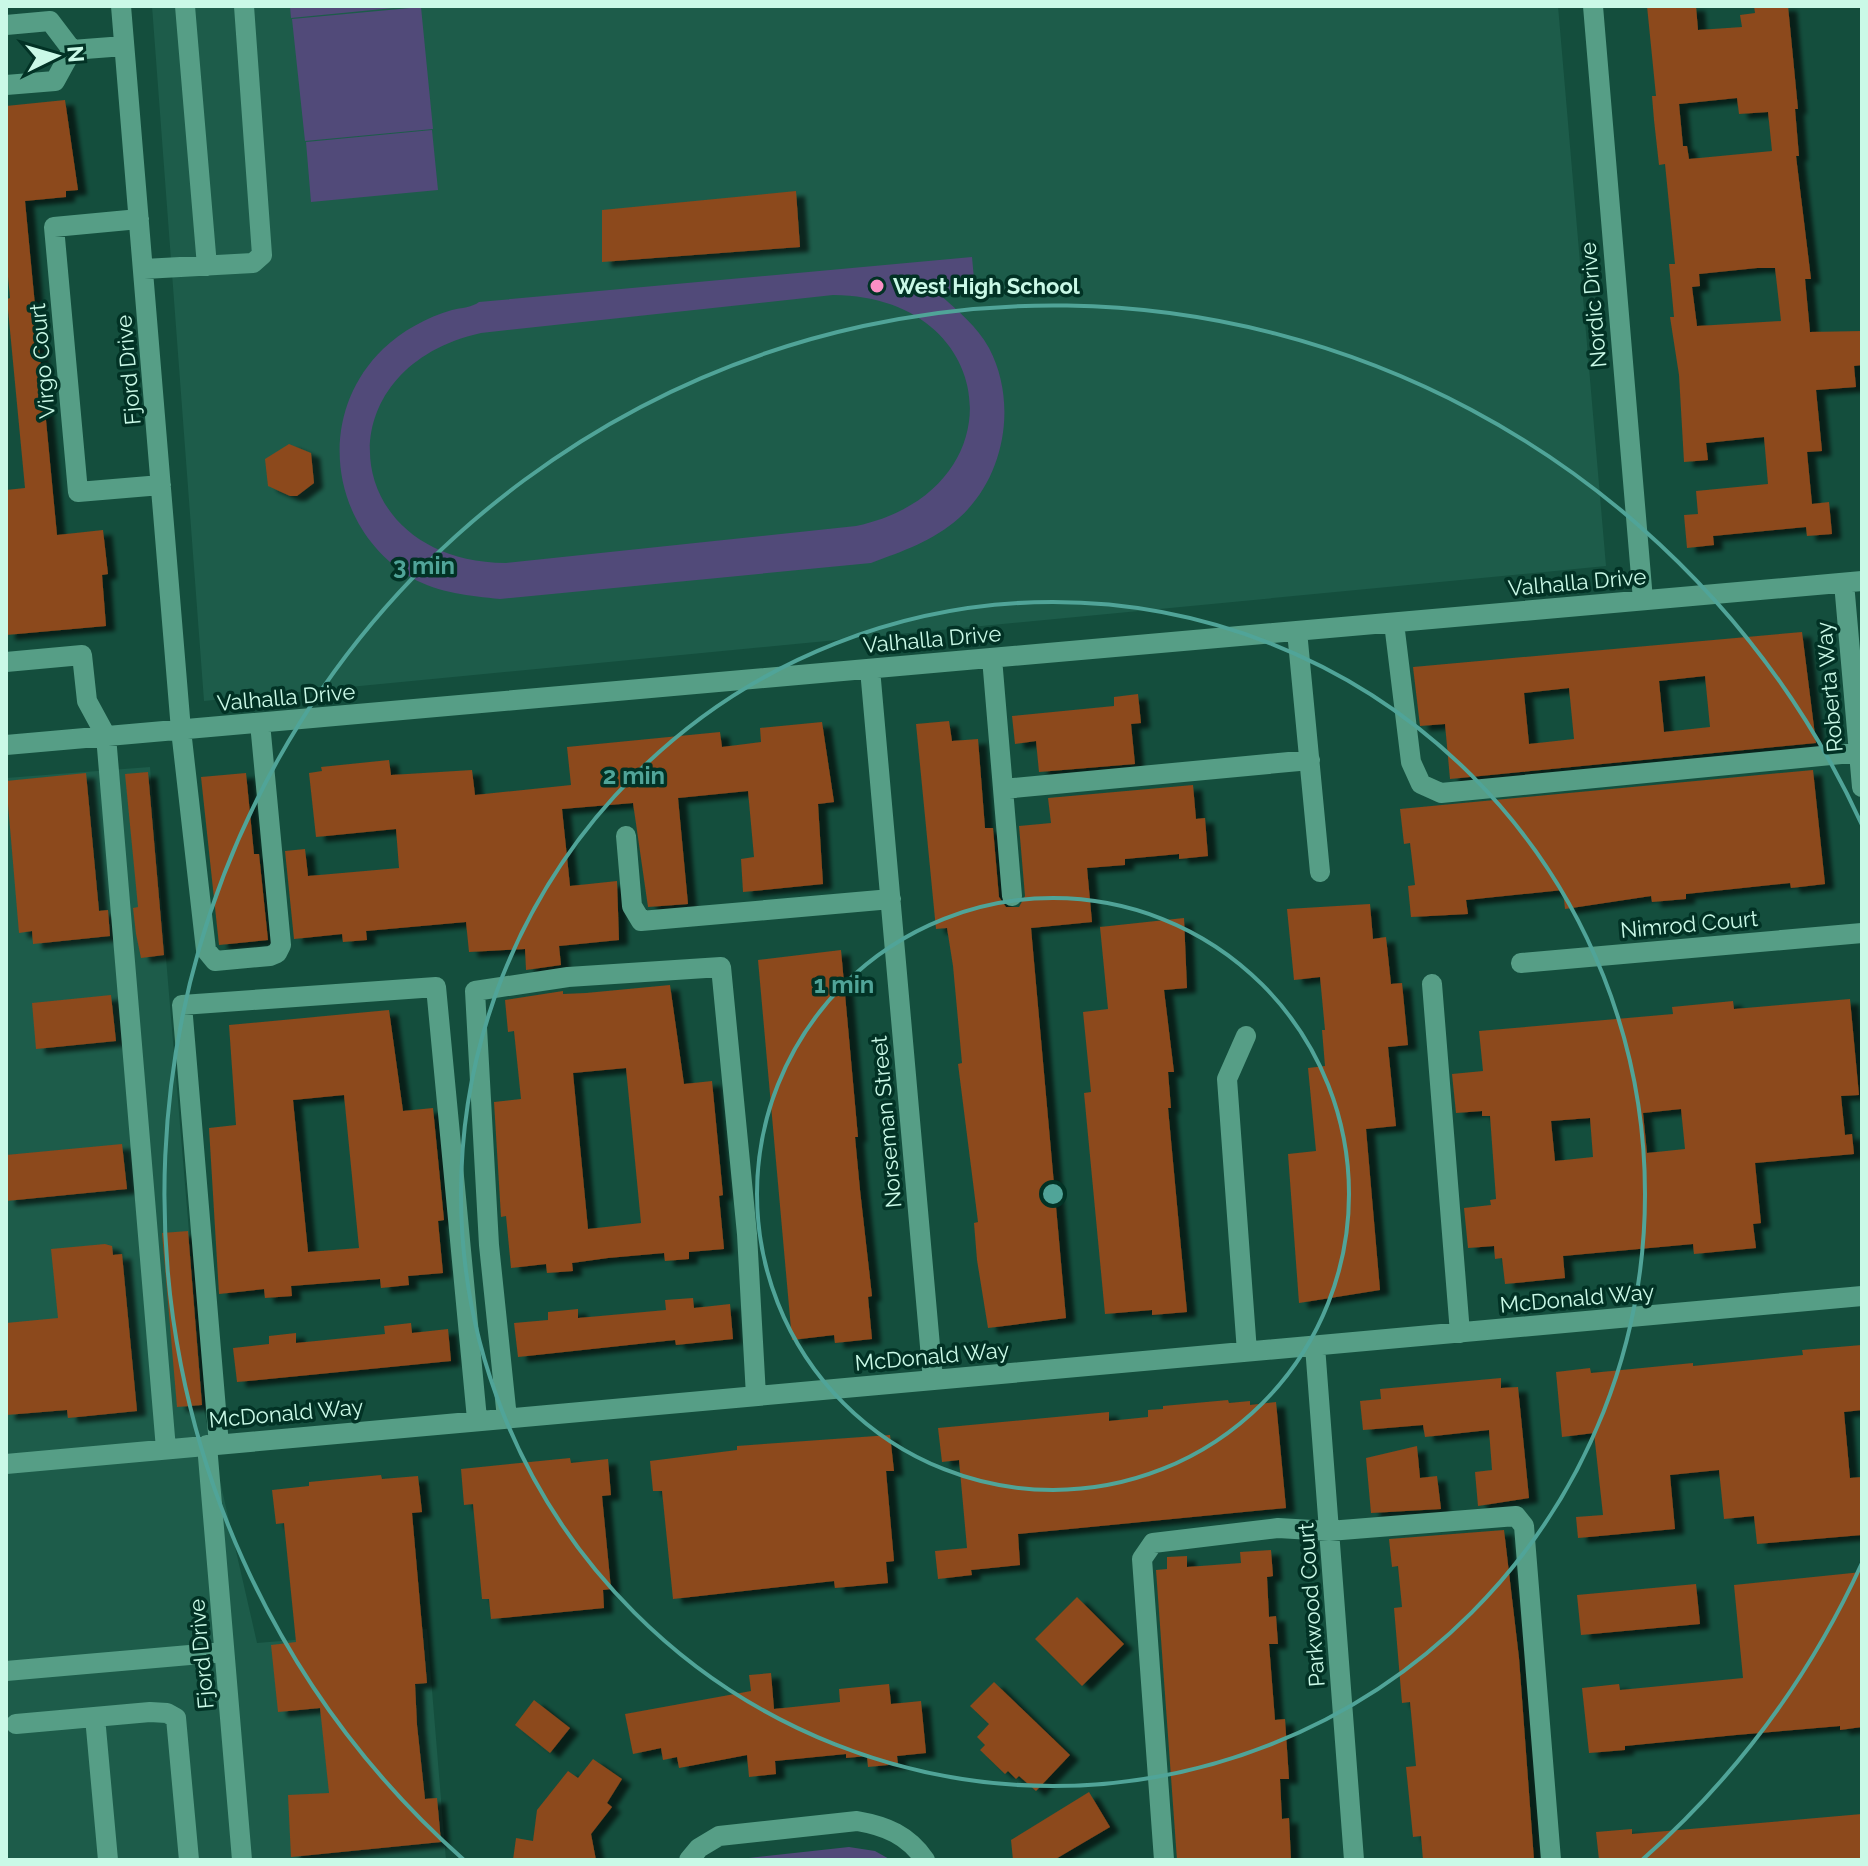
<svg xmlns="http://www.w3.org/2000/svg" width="1868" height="1866" font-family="Raleway,sans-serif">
<defs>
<filter id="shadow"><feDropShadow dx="9" dy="5" stdDeviation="2" flood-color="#0009"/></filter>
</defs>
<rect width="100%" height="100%" fill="#144e3d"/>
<!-- built -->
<path fill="#1d5c4a" d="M152,6H1558L1606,566L204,701Z
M150,767L204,1411L257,1643L427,1629L446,1860H6V778Z"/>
<!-- green -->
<path fill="#514a79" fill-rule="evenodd" d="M290,6H414L291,18Z
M421,7L433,129L305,141L292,19Z
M432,130L438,190L311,202L306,142Z
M972,257L975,290L939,294C958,311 977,326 989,348C1018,403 1005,477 959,518C933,541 903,551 871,563L500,599C470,596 439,593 412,578C330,529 314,416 383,349C402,331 427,317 452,310C461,308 473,307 479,302ZM833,295C1001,296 1021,491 856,526L506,563C340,562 319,369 481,333Z
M849,1847L875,1851L891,1860H731Z"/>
<!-- building -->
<path fill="#8c481b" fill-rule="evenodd" filter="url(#shadow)" d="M1647,6H1696L1698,30L1742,27L1740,15L1755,13L1754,6H1788L1798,109H1795L1799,156H1796L1811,279H1805L1810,332L1862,331V365L1854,366L1856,387L1816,390L1822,451L1807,452L1812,504L1829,502L1832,534L1807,536L1806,527L1713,536L1714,545L1687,548L1684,515L1698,514L1696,491L1768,484L1764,437L1706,443L1708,460L1684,462L1679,375L1670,317H1674L1669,264H1675L1665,164L1659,165L1654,120L1652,96H1656ZM1737,98L1739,114L1768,112L1772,151L1689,159L1687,146H1683L1679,104ZM1757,268H1775L1781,321L1697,326L1692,287L1700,286L1699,274Z
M65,100L78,190L66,191V197L25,201L57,535L103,530L108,574L102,575L106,626L6,635V490L25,488L7,299L10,298L6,256V106Z
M796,191L800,247L602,262V210Z
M289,444L311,453L314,483L297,496H290L268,486L265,459Z
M1802,632L1816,743L1450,779L1445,724L1420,726L1413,667ZM1705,676L1710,727L1664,732L1659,681ZM1569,688L1574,739L1529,744L1524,693Z
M1138,694L1141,723L1131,724L1135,764L1039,772L1036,741L1015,744L1012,716L1114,706V697Z
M949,721L952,741L978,739L985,828H993L999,897L1006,907H1019L1025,896L1019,826L1051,823L1048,798L1193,785L1196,819L1205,818L1208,856L1179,859V854L1125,859V865L1087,868L1092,922L1031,928L1066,1318L988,1328L977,1260L974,1223L978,1222L958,1064L962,1063L953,966L947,928L936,929L916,724Z
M822,722L834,802L818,804L823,884L743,892L741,859L754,857L748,791L678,798L688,904L648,907L633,803L562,809L570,886L617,881L619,940L559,946L561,965L526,970L525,949L469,952L466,922L366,931L367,940L343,942L342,934L294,939L285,851L305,849L308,876L399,868L396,829L316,837L309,773L322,771L321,767L389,760L391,775L472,770L475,795L571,785L567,747L720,732L722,747L761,742L760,728Z
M1813,770L1825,884L1791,888L1790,883L1686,894V899L1652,902L1651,896L1565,909L1563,890L1466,900L1468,914L1411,917L1408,886L1415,885L1410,843L1404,844L1400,809Z
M148,772L164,955L141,958L136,934L133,908L138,907L125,774Z
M86,773L99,911L108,910L110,936L33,944L32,931L19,933L6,781Z
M246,773L254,854H259L268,940L219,945L201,777Z
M1370,904L1373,939L1386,937L1391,984L1402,983L1408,1045L1388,1047L1396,1126L1366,1129L1380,1290L1299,1303L1288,1154L1316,1151L1308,1068L1325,1066L1322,1030H1325L1320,977L1294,980L1287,909Z
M1184,918L1187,988L1164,990L1174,1072H1168L1171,1108H1168L1187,1312L1152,1315V1310L1105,1314L1084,1093L1091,1092L1083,1012L1108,1009L1100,927Z
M841,950L858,1137H855L860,1190L872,1296L868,1297L872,1339L835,1343L834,1335L792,1340L758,960Z
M670,985L684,1084L712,1081L723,1195L719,1196L724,1249L689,1252V1259L665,1261L664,1253L608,1258L572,1263L573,1271L547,1273L546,1264L511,1268L506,1216L501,1217L494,1102L521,1099L514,1031L508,1032L505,1000L563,991V994L586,993ZM626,1068L641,1223L588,1229L573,1073Z
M111,995L116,1041L36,1049L32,1003Z
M1850,999L1859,1095L1841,1096L1845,1135L1852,1134L1854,1154L1755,1163L1761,1223L1753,1224L1756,1248L1694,1254L1693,1244L1563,1256L1565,1278L1505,1284L1502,1258L1495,1259L1494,1246L1468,1248L1464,1208L1491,1205L1490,1200L1496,1199L1490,1116H1482V1111L1456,1113L1453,1084L1452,1074L1483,1071L1479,1031L1673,1014L1672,1007L1733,1001L1734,1009ZM1681,1109L1685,1149L1647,1153L1643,1113ZM1590,1118L1593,1157L1555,1161L1551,1121Z
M389,1010L403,1111L433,1108L444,1220L438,1221L443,1273L408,1276L409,1285L381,1288L380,1279L291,1286L292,1296L265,1298L264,1289L219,1294L209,1128L236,1125L229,1025ZM344,1095L359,1248L308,1252L293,1100Z
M122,1144L127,1189L6,1201V1155Z
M188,1231L202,1405L177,1407L162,1233Z
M105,1244L112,1246L113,1255L122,1254L137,1411L68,1418L67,1410L6,1415V1323L58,1318L51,1249Z
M693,1298L694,1308L730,1304L733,1339L676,1345L675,1340L518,1357L514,1323L548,1320V1312L578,1309V1318L666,1310L665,1300Z
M411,1323L412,1333L448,1329L451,1361L237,1382L233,1348L269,1344V1336L296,1333V1343L385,1334L384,1326Z
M1862,1345V1410L1844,1412L1850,1478L1862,1477V1535L1757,1544L1754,1516L1724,1519L1719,1470L1670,1475L1675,1529L1578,1538L1576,1517L1603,1515L1594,1433L1562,1437L1556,1372L1590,1368L1591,1373L1693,1363V1366L1803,1355L1802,1350Z
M1501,1378V1388L1518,1387L1529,1498L1478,1506L1475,1472L1492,1470L1489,1430L1425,1437L1423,1425L1363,1430L1360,1401L1381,1399L1380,1389Z
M1228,1400L1229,1403L1250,1401V1405L1276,1402L1286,1508L1018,1534L1020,1565L971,1570L972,1575L938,1579L935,1551L967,1548L959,1460L942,1462L938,1428L1109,1412V1421L1148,1417V1410L1163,1409V1406Z
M890,1435L894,1471H886L894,1561L886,1562L888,1583L835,1588L834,1581L673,1599L662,1491H653L650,1461L737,1450V1446Z
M1417,1446L1420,1478L1437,1476L1441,1509L1371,1513L1366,1458Z
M570,1458L571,1463L608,1459L611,1495L602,1496L611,1589L603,1590L604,1608L491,1619L489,1599H482L473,1504L464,1505L461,1469Z
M381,1475L382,1479L418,1476L422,1512L412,1513L427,1683L415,1684L417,1725L425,1799L437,1798L441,1842L291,1857L288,1795L329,1793L320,1708L278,1712L271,1645L296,1642L284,1523L276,1524L272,1490L309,1486V1482Z
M1504,1530L1519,1658L1534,1860H1423L1421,1836L1413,1837L1406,1767L1416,1766L1410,1702L1402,1703L1394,1608L1402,1607L1398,1566L1392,1567L1389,1539Z
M1271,1550L1273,1576L1267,1577L1269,1617L1276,1616L1278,1644H1269L1275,1720L1285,1719L1289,1779H1280L1282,1819L1289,1818L1291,1860H1177L1156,1570L1167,1569V1557L1187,1556V1567L1241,1563L1240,1552Z
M1862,1572V1727L1840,1730V1726L1736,1735L1625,1746V1750L1589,1753L1582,1688L1619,1684L1620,1690L1743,1678L1734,1585Z
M1696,1584L1700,1624L1581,1635L1577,1595Z
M1077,1597L1124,1644L1082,1686L1035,1639Z
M771,1673L774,1709L840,1702L839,1689L889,1684L891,1704L921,1701L926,1753L897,1756L898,1764L868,1767L867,1756L846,1758V1754L775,1761L776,1774L749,1777L747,1755L679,1768L677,1757L663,1760L661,1748L633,1754L625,1714L751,1691L749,1675Z
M994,1682L1070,1755L1036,1791L1019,1776L1016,1779L1008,1771L1005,1774L980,1750L985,1745L977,1737L989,1724L970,1706Z
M534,1700L570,1728L550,1753L515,1725Z
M593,1759L622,1779L607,1803L612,1807L591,1834L596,1860H513L516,1838L533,1841L537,1810L568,1771L578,1778Z
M1089,1792L1110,1827L1054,1860H1013L1011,1840Z
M1862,1814V1860H1599L1596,1832L1632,1829V1834Z"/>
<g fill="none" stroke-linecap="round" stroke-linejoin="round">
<!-- minor -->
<path stroke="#569e86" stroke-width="20" d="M121,6L181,730L206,950L215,961L270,956L277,953L281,945L260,723
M185,6L207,266
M1593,6L1643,600
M6,25L50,21L72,50L55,81L6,85
M72,50L124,46
M139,219L54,227L78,492L161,485
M144,269L253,263L262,255L244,6
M1844,583L1862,787
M1394,623L1411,762L1421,784L1441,793L1862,752
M1297,631L1320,872
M992,658L1012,896
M6,662L82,655L87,701L106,736L166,1449
M870,669L933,1380
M6,745L1862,581
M1003,789L1310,760
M626,836L632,906L641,921L891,899
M1521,963L1862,933
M1432,984L1460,1333
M1246,1036L1227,1079L1247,1352
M1315,1346L1354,1860
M507,1418L489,1245L475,991L568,977L721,967L747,1234L756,1396
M207,1445L242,1860
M219,1445L182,1005L436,987L477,1419
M6,1464L1862,1296
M6,1671L224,1652
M95,1717L108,1860
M16,1724L150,1712L167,1713L176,1718L189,1860
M689,1860L699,1848L719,1836L857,1821C886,1826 908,1835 925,1860
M1164,1860L1142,1559L1153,1543L1278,1528L1329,1531L1516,1516L1524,1526L1551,1860"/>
</g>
<!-- distance rings -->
<g fill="none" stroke="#50a498" stroke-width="4">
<circle cx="1053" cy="1194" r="296"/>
<circle cx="1053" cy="1194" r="592"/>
<path d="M1862 1563A889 889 0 0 1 1642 1860M464 1860A889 889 0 1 1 1862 825"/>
</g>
<!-- markers -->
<circle fill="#fb8fc5" stroke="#023225" stroke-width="3" cx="877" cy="286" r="8"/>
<g text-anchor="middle" stroke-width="7" stroke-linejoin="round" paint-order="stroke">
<!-- poi labels -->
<g font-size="22" font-weight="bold" fill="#caf9e7" stroke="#023225" text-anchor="start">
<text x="893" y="294">West High School</text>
</g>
<!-- street labels -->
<g font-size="22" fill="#caf9e7" stroke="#023225">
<text transform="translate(1593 305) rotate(-95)" y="8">Nordic Drive</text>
<text transform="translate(42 361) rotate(-95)" y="8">Virgo Court</text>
<text transform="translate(128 370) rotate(-95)" y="8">Fjord Drive</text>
<text transform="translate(1577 582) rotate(-5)" y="8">Valhalla Drive</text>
<text transform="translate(932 639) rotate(-5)" y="8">Valhalla Drive</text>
<text transform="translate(1829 687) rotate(-95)" y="8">Roberta Way</text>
<text transform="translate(286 697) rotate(-5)" y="8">Valhalla Drive</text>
<text transform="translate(1689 924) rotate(-5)" y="8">Nimrod Court</text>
<text transform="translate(886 1122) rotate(-95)" y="8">Norseman Street</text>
<text transform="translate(1577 1298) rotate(-5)" y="8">McDonald Way</text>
<text transform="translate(932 1356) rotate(-5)" y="8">McDonald Way</text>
<text transform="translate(286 1413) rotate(-5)" y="8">McDonald Way</text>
<text transform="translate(1311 1605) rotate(-94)" y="8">Parkwood Court</text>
<text transform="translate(201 1654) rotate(-95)" y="8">Fjord Drive</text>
</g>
</g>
<circle cx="1053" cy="1194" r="12" fill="#50a498" stroke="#023225" stroke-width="4"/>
<g font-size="24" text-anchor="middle" font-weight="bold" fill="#50a498" stroke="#023225" stroke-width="7" stroke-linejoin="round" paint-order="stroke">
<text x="424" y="574">3 min</text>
<text x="634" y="784">2 min</text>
<text x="844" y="993">1 min</text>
</g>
<!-- border -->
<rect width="1868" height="1866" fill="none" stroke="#caf9e7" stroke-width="16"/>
<!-- north arrow -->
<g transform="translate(56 56) rotate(85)" stroke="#023225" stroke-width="6" paint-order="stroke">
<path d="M0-6L14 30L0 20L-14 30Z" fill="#caf9e7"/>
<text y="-12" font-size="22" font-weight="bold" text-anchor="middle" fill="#caf9e7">N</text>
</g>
</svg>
